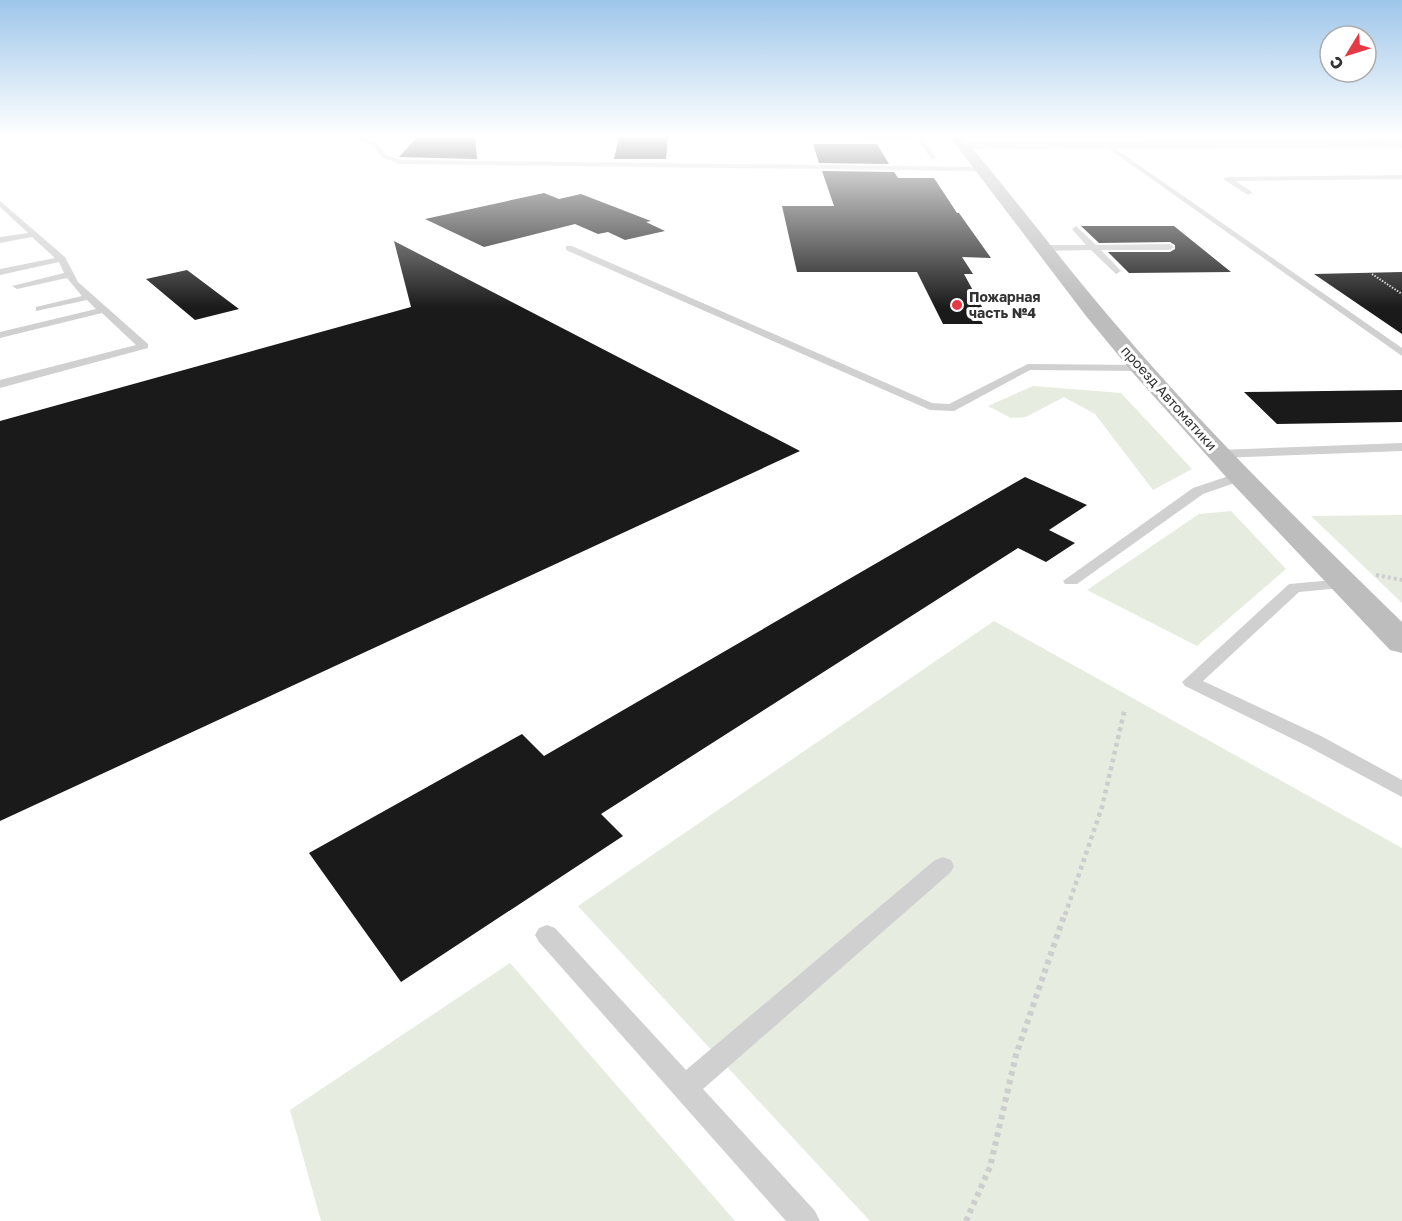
<svg xmlns="http://www.w3.org/2000/svg" width="1402" height="1221" font-family="'Golos Text',sans-serif">
<rect width="100%" height="100%" fill="#fff"/>
<!-- green -->
<path fill="#e6ecdf" d="M1033,386L1121,393L1192,469L1153,490L1095,414L1064,397L1026,417L1011,418L988,406Z
M1231,511L1286,569L1197,646L1087,590L1199,514Z
M1402,515V603L1311,516Z
M994,621L1402,848V1221H870L578,906Z
M510,963L735,1221H321L290,1110Z"/>
<!-- building -->
<path fill="#1a1a1a" d="M417,137H475L477,159L399,157Z
M619,137H668L666,159H614Z
M813,144H877L889,164L819,163Z
M822,171L894,172L898,178H934L957,213H959L991,258L962,257L973,274H964L988,318L979,317L983,324H943L917,272H797L782,206H834Z
M544,193L559,199L581,194L651,221L646,222L665,231L625,240L608,232L598,234L575,224L484,247L425,219Z
M1081,226H1174L1231,272L1129,273L1108,252H1170L1175,249V245L1170,242L1099,243Z
M394,241L800,451L0,821V421L411,307Z
M187,270L239,309L195,320L146,279Z
M1402,272V334L1314,274Z
M1402,390V422L1277,424L1244,392Z
M1025,477L1087,505L1049,530L1075,543L1046,562L1018,548L601,814L623,836L401,982L309,853L522,734L544,756Z"/>
<g fill="none" stroke-linecap="round" stroke-linejoin="round">
<!-- path-far3 -->
<path stroke="#cdcdcd" stroke-width="2" stroke-dasharray="1.5 1.5" stroke-linecap="butt" d="M1372,274L1402,294"/>
<!-- path-far2 -->
<path stroke="#cdcdcd" stroke-width="4" stroke-dasharray="3 3" stroke-linecap="butt" d="M1376,575L1402,580"/>
<!-- path-far1 -->
<path stroke="#cdcdcd" stroke-width="4.5" stroke-dasharray="4 4" stroke-linecap="butt" d="M1065,915L1102,807L1125,708"/>
<!-- path -->
<path stroke="#cdcdcd" stroke-width="6" stroke-dasharray="4.5 4.5" stroke-linecap="butt" d="M966,1221L990,1167L1016,1055L1065,913"/>
<!-- lane -->
<path fill="#d0d0d0" fill-rule="evenodd" d="M352,137H361L379,144L386,155L401,160L981,167L985,169L981,171L400,164L381,157L374,146Z
M741,137H960L924,139L936,158L932,160L917,139L743,140Z
M1369,137H1377L1392,144L1387,145Z
M1107,143L1402,348V356L1105,146Z
M1402,175V179L1235,181L1251,191L1252,193L1248,195L1223,179L1227,177Z
M0,201L65,257L78,282L148,344V348L0,388V380L136,345L102,313L0,338V332L96,309L87,300L36,311V307L82,296L67,278L17,289L12,286L64,273L59,262L0,275V269L55,258L32,237L0,243V237L28,233L0,207Z
M1076,226L1096,245L1170,244L1174,247L1170,250H1101L1121,271L1116,274L1091,250L1042,251L1038,248L1042,245H1086L1072,229Z
M566,246H572L932,403L949,404L1028,364L1141,365L1147,368L1141,371L1030,370L954,411L930,410L566,250Z
M1402,443V451L1220,458L1213,454L1220,450Z
M1241,472L1248,476L1246,479L1203,494L1077,584H1065L1063,581L1193,488Z
M1345,579L1351,581L1353,584L1351,587L1299,592L1203,681L1321,736L1402,780V797L1307,746L1185,686L1182,682L1289,584Z
M943,857L951,860L954,866L951,872L703,1089L815,1211L820,1221H786L539,942L535,935L539,928L547,925L555,928L686,1070L935,860Z"/>
<!-- street -->
<path fill="#d0d0d0" fill-rule="evenodd" d="M1402,140V148L963,149L956,145L963,141Z"/>
<!-- secondary -->
<path fill="#bdbdbd" fill-rule="evenodd" d="M950,137H963C1018,202 1068,270 1124,334C1211,436 1307,529 1402,622V653L1390,650L1227,478L1133,373L1086,316Z"/>
</g>
<!-- sky -->
<linearGradient id="sky" x2="0" y2="1"><stop stop-color="#9ec6ea"/><stop offset="0.44" stop-color="#fff"/><stop offset="1" stop-color="#fff" stop-opacity="0"/></linearGradient>
<rect width="1402" height="308" fill="url(#sky)"/>
<!-- markers -->
<circle fill="#e63946" stroke="#fff" stroke-width="2" cx="957" cy="305" r="6"/>
<g text-anchor="middle" stroke-width="6" stroke-linejoin="round" paint-order="stroke">
<!-- far-poi labels -->
<g font-size="14" font-weight="bold" fill="#333" stroke="#fff" text-anchor="start">
<text x="969" y="302">Пожарная<tspan x="969" dy="16">часть №4</tspan></text>
</g>
<!-- far-street labels -->
<g font-size="14" fill="#333" stroke="#fff">
<text transform="translate(1169 398) rotate(48)" y="5">проезд Автоматики</text>
</g>
</g>
<!-- north arrow -->
<g transform="translate(1348 54) rotate(232)"><circle r="28" fill="#ffffff" stroke="#adadad" stroke-width="1.5"/>
<path d="M0-4.5L10 22L0 15L-10 22Z" fill="#e63946"/>
<text y="-9" font-size="16" font-weight="bold" text-anchor="middle" fill="#333333">С</text>
</g>
</svg>
